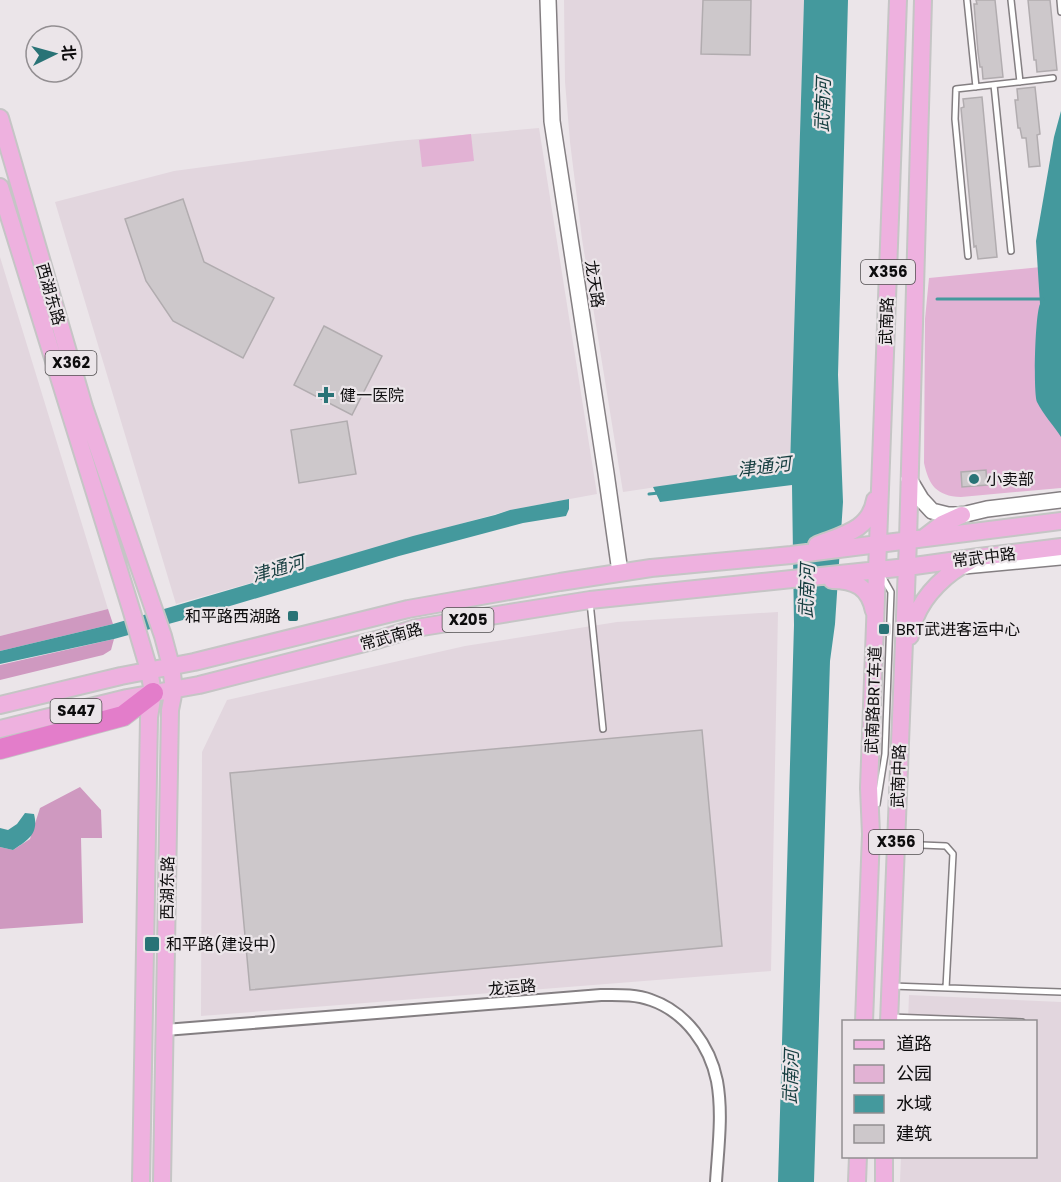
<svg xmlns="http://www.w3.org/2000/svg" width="1061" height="1182" font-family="Poppins,'Noto Sans SC',sans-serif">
<rect width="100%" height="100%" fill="#ebe5e9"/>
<!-- built -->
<path fill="#e2d6de" d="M564,0H804L790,467L623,492L582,239L570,142L565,82Z
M539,128L597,494L510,510L176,604L55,202L174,171L397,141Z
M0,257L108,609L0,636Z
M778,612L771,971L201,1016L202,752L227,700L465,646L617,622Z
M909,995L1061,1002V1182H900L901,1157L1036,1156V1022L908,1021Z"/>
<!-- green -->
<path fill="#e2b2d4" d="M471,134L474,161L422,167L419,140Z
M1061,265V488L961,497C936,496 929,485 924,463L925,319L929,278Z"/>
<!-- forest -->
<path fill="#cf99c0" d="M108,609L113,624L0,651V636Z
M114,639L111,650L103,655L0,680V665Z
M80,787L101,810L102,838H81L83,923L0,929V847L13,850L30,839L40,808Z"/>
<!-- water -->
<path fill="#44999d" d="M804,0H848L838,375L843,502L835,624L830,661L814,1182H778L794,625L792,485L660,502L653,487L790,467Z
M1061,111V437C1054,426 1043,414 1037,402C1033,393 1035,315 1040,304L1036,241L1054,137Z
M569,499V509L566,516L523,523L399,556L183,620L114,639L0,664V651L113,624L413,536L495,515L510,510Z
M25,813L34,814C39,834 28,840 13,850L0,847V828L8,830L17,824Z"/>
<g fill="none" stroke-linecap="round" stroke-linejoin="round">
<!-- stream -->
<path stroke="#44999d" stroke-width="3" d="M937,299H1043
M649,494L659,493"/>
</g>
<!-- building -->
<path fill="#cdc8cb" stroke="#b1acaf" stroke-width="1.5" d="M703,0H751L750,55L701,54Z
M976,0H995L1003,77L983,79L982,67H980L978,52L974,4H977Z
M1028,0H1050L1057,70L1037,72L1036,60H1034Z
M1035,87L1040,134L1037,135L1040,166L1029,167L1026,138H1022L1020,128H1018L1015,100H1018L1017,89Z
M982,97L997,257L978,259L976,246L974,247L961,108L964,107L963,99Z
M183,199L204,262L274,298L243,358L173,321L146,281L125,219Z
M324,326L382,356L352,415L294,385Z
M347,421L356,474L299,483L291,430Z
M986,470L987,485L962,487L961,472Z
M702,730L722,946L250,990L230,773Z"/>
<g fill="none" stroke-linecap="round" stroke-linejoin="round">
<!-- lane casing -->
<g stroke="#847f82" stroke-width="8">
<path id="lane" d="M967,0L976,87
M1011,0L1020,82
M1060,0L1061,12
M994,85L1011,251
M968,256L955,119L956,89L1053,78
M590,602L603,729
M877,804L885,754L891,592L882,576
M897,844L946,846L953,854L946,988
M892,986L1061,992
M891,1017L1022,1022"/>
</g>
<!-- street casing -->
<g stroke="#847f82" stroke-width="14">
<path id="street" d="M165,1030L601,995C618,995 635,994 651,1000C686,1012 710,1046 717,1081C723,1114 718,1149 716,1182"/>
</g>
<!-- secondary casing -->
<g stroke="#847f82" stroke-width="18">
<path id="secondary" d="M548,0L552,121L606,473L620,572
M909,479L921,499L932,511L948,515H962L987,509L1061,500
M964,566L1061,557"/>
</g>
<!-- primary casing -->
<g stroke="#c5c5c5" stroke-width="20">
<path id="primary" d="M0,118L84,407L163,636L171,666L174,690L170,710L162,1182
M0,187L131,609L149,670L153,693L149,717L141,1182
M925,537L942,524L962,515
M817,545C842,535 870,530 875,500
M832,580C855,580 869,587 874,611
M910,636C911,630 912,624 915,618C925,593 947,573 970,561
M0,705L121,676L194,662L408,609L560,582L651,568L791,555L1061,521
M0,729L127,698L199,685L380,639L416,628L590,600L907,567L979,557L1061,547
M864,1022L871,834L869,788L898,0
M889,1022L908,540L923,0
M857,1182L858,1156
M884,1182V1156"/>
</g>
<!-- highway casing -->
<g stroke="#c5c5c5" stroke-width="22">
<path id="highway" d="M0,749L123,716L153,693"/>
</g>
<!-- lane -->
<use href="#lane" stroke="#fff" stroke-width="5"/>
<!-- street -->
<use href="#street" stroke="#fff" stroke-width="10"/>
<!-- secondary -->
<use href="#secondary" stroke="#fff" stroke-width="15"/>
<!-- primary -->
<use href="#primary" stroke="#eeb1df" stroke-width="16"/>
<!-- highway -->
<use href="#highway" stroke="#e37dca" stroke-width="20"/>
</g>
<!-- markers -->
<g fill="#297376" stroke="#ebe5e9" stroke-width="2">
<path d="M323 386h6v6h6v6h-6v6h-6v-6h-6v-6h6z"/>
<circle cx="974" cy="479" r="6"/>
<rect x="287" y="610" width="12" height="12" rx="3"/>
<rect x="878" y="623" width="12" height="12" rx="3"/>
<rect x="144" y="936" width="16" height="16" rx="3"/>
</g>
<g text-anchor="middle" stroke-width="4.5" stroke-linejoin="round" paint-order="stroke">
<!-- shield labels -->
<g fill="#ebe5e9" stroke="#504d4f" stroke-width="1.5">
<rect x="861" y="260" width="54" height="24" rx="4.5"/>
<rect x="45.5" y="351" width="51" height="24" rx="4.5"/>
<rect x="442.5" y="608" width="51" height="24" rx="4.5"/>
<rect x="50.5" y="699" width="51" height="24" rx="4.5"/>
<rect x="869" y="830" width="54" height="24" rx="4.5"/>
</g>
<g font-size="15" font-weight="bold" fill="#0d0c0d">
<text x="888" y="277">X356</text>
<text x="71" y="368">X362</text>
<text x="468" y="625">X205</text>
<text x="76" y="716">S447</text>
<text x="896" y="847">X356</text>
</g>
<!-- street labels -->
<g font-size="16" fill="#0d0c0d" stroke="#ebe5e9">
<text transform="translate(595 284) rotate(81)" y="6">龙天路</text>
<text transform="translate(51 294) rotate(74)" y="6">西湖东路</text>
<text transform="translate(886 321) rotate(-88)" y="6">武南路</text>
<text transform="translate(984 557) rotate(-7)" y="6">常武中路</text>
<text transform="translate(391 636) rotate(-15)" y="6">常武南路</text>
<text transform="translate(873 700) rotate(-88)" y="6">武南路BRT车道</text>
<text transform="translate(898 776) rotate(-88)" y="6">武南中路</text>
<text transform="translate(167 888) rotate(-89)" y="6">西湖东路</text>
<text transform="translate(512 987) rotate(-5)" y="6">龙运路</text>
</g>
<!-- poi labels -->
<g font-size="16" fill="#0d0c0d" stroke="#ebe5e9" text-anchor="start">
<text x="340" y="401">健一医院</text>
<text x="986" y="485">小卖部</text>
<text x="281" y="622" text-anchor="end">和平路西湖路</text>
<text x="896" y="635">BRT武进客运中心</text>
<text x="166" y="950">和平路(建设中)</text>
</g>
<!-- water labels -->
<g font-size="18" font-style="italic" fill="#153d3f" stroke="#ebe5e9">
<text transform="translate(823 105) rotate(-88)" y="6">武南河</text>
<text transform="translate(764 467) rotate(-7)" y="6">津通河</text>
<text transform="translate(278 569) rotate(-16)" y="6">津通河</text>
<text transform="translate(807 591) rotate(-88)" y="6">武南河</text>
<text transform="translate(791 1077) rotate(-88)" y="6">武南河</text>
</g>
</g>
<!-- legend -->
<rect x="842" y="1020" width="195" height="138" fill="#ebe5e9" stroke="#928e91" stroke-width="1.5"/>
<rect x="854" y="1040" width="30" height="9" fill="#eeb1df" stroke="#928e91" stroke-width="1.5"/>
<text x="896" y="1050" font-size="18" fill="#0d0c0d">道路</text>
<rect x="854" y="1065" width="30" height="18" fill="#e2b2d4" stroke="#928e91" stroke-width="1.5"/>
<text x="896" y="1080" font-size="18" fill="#0d0c0d">公园</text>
<rect x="854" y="1095" width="30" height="18" fill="#44999d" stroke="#928e91" stroke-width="1.5"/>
<text x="896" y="1110" font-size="18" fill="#0d0c0d">水域</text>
<rect x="854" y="1125" width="30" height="18" fill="#cdc8cb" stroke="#928e91" stroke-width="1.5"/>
<text x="896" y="1140" font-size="18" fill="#0d0c0d">建筑</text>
<!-- north arrow -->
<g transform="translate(54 54) rotate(85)"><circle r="28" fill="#ebe5e9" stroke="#928e91" stroke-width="1.5"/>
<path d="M0-4.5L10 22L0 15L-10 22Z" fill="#297376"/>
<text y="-9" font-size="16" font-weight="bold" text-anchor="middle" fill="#0d0c0d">北</text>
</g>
</svg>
